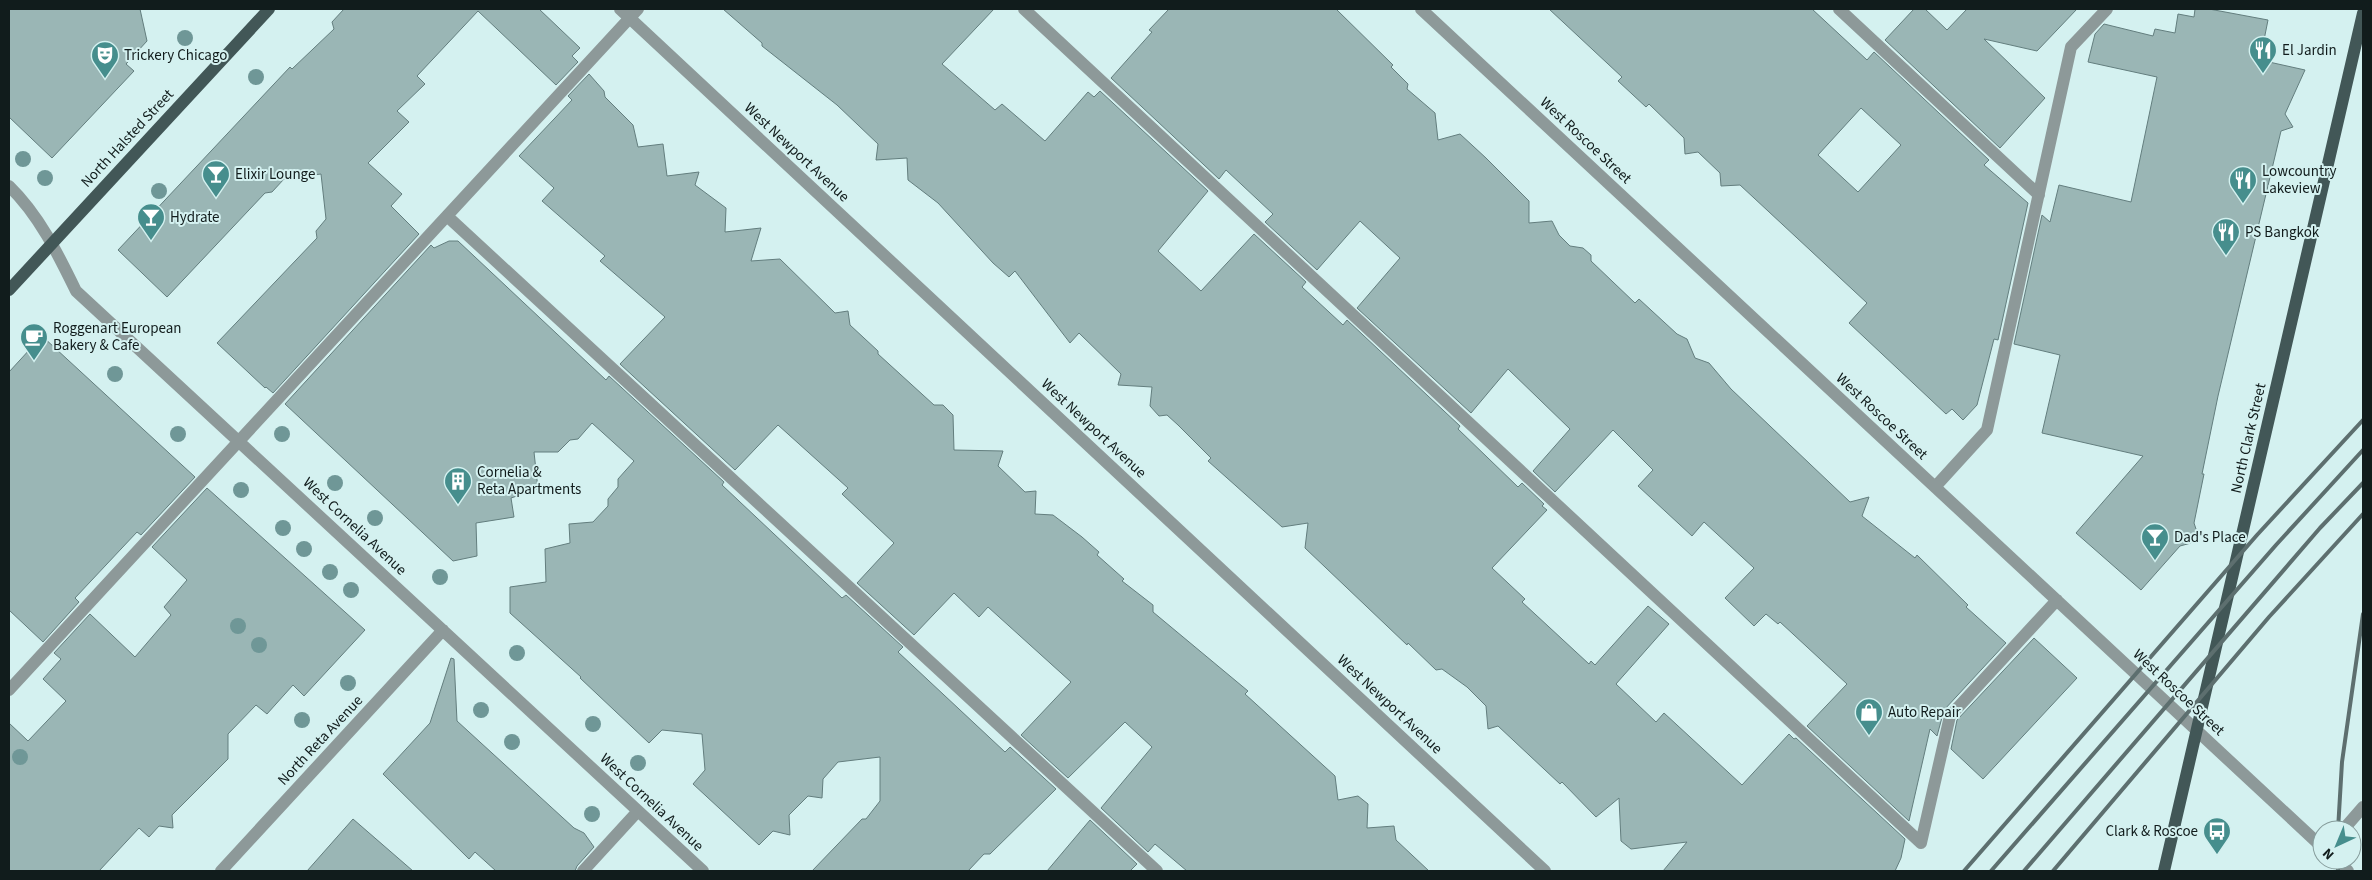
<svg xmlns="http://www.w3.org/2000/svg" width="2372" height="880" font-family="'Source Sans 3',sans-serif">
<rect width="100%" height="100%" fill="#d4f1f0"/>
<!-- building -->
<path fill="#9ab6b5" stroke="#637e7e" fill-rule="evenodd" d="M9,9H140L147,41L126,64L134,71L52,158L9,117Z
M344,9H539L580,48L572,56L578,62L556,85L478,11L417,76L425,84L397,111L409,122L368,163L402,194L391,206L419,234L273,393L266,387L265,388L217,343L317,238L316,231L326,219L321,174L284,179L272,192L265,193L167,297L118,250L290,67L292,69L334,29L332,22Z
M723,9H994L942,64L995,110L1002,104L1045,141L1088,92L1094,97L1100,91L1208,191L1158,251L1201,291L1254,234L1306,282L1302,287L1343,325L1347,320L1460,426L1458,429L1518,487L1522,483L1544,504L1542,506L1547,510L1492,568L1525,599L1522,602L1589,664L1591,661L1595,665L1648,606L1669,624L1616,684L1656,722L1664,713L1742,785L1789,734L1794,739L1796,738L1905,839L1901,858L1895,871H1663L1687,842L1631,849L1621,841L1619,798L1596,817L1562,782L1560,784L1498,726L1488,729L1486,706L1467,687L1442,669L1436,670L1408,643L1407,645L1305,548L1308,523L1282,527L1208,461L1211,458L1178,425L1167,415L1159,416L1150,406L1152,387L1118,385L1121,374L1079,333L1070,343L1015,271L1009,277L993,263L938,203L908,180L907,158L876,160L878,144L837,105L762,46V43Z
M1169,9H1336L1393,65L1391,67L1408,84L1407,89L1435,113L1438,140L1460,134L1486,158L1529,201V223L1552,221L1559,235L1570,246L1583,248L1591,255V261L1635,303L1639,299L1677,334L1687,339L1695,358L1709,363L1731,389L1850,502L1869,497L1862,516L1915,558L1917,555L1968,605L1966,607L2006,643L1944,710L1937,736L1930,729L1909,821L1807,726L1847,684L1780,622L1778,624L1766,614L1754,626L1725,598L1754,568L1704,522L1692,536L1638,486L1653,470L1613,430L1555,492L1533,471L1570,429L1508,369L1471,413L1357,308L1400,258L1360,221L1317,270L1265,222L1273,214L1226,170L1219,179L1111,78L1152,32L1149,30Z
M1549,9H1812L1867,60L1874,52L1989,160L1984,165L2028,203L1998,340L1994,339L1977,405L1963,420L1952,409L1946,414L1849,323L1867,303L1740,185L1721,186L1720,173L1698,152L1685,154L1684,138L1649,104L1646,107L1618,81L1622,77ZM1861,108L1901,145L1858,192L1818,155Z
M1914,9H1925L1947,30L1967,9H2077L2037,51L1984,39L2045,98L2000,148L1885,40Z
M2195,9H2209L2268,20L2260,60L2305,70L2285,114L2293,127L2281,131L2218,396L2202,474H2204L2194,523L2196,529L2191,543L2180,546L2141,590L2076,533L2143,456L2042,433L2060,355L2014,344L2042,215L2050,222L2059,185L2131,202L2157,77L2088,62L2095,34L2104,24L2153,36L2155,29L2175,33L2178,14L2194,17Z
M589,74L604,91L605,97L633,125L638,147L663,144L667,176L699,172L695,185L726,208L725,232L761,228L751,261L780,259L835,313L848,311L850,325L878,351V354L934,405H943L953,415L954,450L1003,451L998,466L1025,492L1036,491L1035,514L1053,515L1082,537L1099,552L1097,555L1124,579L1122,581L1153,605V612L1248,691L1245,694L1335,776L1338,800L1358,796L1368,804L1367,828L1394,826L1396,840L1429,871H1187L1155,844L1148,852L1101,808L1152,747L1125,722L1068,778L1021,735L1071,682L988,607L979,617L954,593L914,635L857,583L894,543L842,494L848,488L778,425L735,470L620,364L665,317L600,261L605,256L542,201L554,188L519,156L572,100L568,96Z
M449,241H458L606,380L609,376L724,482L722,485L842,598L846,595L903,647L898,652L1005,752L1010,747L1056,789L990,854H984L968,871H812L862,819H866L880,801V757L838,762L823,779L822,798L808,796L789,815L790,835L773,831L759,845L693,784L705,770L702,734L662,730L649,743L580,678L581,677L510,613V587L546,582L545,549L570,543L569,524L593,522L608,506V499L618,487V479L634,461L592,423L578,439L570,440L558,452H534L538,489L511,498L514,517L476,523L477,556L453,561L285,404L431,245L434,248Z
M42,336L195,477L141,535L137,532L75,598L79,602L43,642L9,610V372Z
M207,488L365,630L304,696L293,685L267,714L256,705L228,734V759L172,815L173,828L159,826L149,837L139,828L99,871H9V723L28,741L66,701L43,679L61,659L54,653L90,614L135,657L171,615L164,607L187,580L152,547Z
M2034,638L2077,678L1983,779L1951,749L1957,720Z
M451,658L454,659L457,721L574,828L584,833L594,847L577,866L575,871H496L475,852L469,859L383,774L430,723Z
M353,819L413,871H307Z
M1090,820L1137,864L1130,871H1047Z"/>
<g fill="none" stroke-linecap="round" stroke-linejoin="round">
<!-- minor -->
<path stroke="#8d9999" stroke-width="12" d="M620,9L1545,871
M1024,9L1921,843L1950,716L2057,600
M1421,9L2322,847
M1839,9L2039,195
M9,186C39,215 58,254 76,291L703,871
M447,216L1157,871
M1935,487L1987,430L2071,47L2107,9
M9,690L638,9
M2343,830L2363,807
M2336,860L2348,871
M221,871L443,630
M583,871L638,811"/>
<!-- major -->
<path stroke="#425757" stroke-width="12" d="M9,290L269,9
M2164,871L2363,13"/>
<!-- rail -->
<path stroke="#5d6f6f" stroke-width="4" d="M2338,830L2342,762L2363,614
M2338,860V871
M1964,871L2257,535L2363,420
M1991,871L2276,545L2363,450
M2024,871L2320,528L2363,483
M2053,871L2269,617L2363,514"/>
</g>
<!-- trees -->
<g fill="#6f9797">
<circle cx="185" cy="38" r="8"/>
<circle cx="256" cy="77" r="8"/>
<circle cx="23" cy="159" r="8"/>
<circle cx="45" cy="178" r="8"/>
<circle cx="159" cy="191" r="8"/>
<circle cx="115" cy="374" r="8"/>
<circle cx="178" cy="434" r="8"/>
<circle cx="282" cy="434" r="8"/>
<circle cx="335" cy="483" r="8"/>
<circle cx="241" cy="490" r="8"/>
<circle cx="375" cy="518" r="8"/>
<circle cx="283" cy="528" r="8"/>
<circle cx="304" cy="549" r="8"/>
<circle cx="330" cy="572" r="8"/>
<circle cx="440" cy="577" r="8"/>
<circle cx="351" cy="590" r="8"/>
<circle cx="238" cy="626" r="8"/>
<circle cx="259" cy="645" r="8"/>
<circle cx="517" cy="653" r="8"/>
<circle cx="348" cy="683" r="8"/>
<circle cx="481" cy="710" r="8"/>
<circle cx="302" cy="720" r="8"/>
<circle cx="593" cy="724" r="8"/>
<circle cx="512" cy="742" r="8"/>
<circle cx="20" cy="757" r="8"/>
<circle cx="638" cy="763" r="8"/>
<circle cx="592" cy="814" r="8"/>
</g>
<!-- icons -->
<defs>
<g id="restaurant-pin" transform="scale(1.4375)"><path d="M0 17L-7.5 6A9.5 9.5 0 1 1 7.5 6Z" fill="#468e8d" stroke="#d4f1f0"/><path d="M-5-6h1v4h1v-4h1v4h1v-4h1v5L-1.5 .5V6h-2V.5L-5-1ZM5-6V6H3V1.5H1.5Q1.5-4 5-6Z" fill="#fff"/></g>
<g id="theatre-pin" transform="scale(1.4375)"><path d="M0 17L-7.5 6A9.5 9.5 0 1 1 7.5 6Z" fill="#468e8d" stroke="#d4f1f0"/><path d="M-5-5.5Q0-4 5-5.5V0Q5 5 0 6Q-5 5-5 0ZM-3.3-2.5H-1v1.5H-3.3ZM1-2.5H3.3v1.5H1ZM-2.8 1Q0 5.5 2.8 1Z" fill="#fff"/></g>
<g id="bar-pin" transform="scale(1.4375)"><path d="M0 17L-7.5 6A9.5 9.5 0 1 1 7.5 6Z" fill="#468e8d" stroke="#d4f1f0"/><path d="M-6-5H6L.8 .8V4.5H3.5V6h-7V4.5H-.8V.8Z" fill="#fff"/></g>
<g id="cafe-pin" transform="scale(1.4375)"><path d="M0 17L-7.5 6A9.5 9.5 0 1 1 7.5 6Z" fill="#468e8d" stroke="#d4f1f0"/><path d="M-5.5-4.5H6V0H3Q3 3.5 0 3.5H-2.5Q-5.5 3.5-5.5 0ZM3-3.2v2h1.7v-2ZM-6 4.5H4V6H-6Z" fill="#fff"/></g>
<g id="building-pin" transform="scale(1.4375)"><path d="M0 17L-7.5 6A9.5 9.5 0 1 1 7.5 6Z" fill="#468e8d" stroke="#d4f1f0"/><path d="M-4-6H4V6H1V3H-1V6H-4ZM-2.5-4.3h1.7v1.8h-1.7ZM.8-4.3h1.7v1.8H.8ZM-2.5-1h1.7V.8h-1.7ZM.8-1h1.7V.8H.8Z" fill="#fff"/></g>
<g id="shop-pin" transform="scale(1.4375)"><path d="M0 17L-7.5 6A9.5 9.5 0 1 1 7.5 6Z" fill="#468e8d" stroke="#d4f1f0"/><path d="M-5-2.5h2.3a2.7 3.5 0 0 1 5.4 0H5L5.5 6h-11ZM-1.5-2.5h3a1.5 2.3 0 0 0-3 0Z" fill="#fff"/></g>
<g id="bus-pin" transform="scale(1.4375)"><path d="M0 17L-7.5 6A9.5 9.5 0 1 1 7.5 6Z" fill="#468e8d" stroke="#d4f1f0"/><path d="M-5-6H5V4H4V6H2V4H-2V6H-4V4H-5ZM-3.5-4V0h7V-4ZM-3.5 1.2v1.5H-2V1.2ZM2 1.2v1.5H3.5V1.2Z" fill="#fff"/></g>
</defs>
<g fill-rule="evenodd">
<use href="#restaurant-pin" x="2263" y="50"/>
<use href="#theatre-pin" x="105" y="55"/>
<use href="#bar-pin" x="216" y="174"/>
<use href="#restaurant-pin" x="2243" y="180"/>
<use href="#bar-pin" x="151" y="217"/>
<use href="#restaurant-pin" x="2226" y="232"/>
<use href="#cafe-pin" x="34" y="337"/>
<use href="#building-pin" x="458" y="481"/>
<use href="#bar-pin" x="2155" y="537"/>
<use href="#shop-pin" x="1869" y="712"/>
<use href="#bus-pin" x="2217" y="831"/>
</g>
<g text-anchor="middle" stroke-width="4" stroke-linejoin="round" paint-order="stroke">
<!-- poi labels -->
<g font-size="15" fill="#111c1c" stroke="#d4f1f0" text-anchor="start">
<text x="2282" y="55">El Jardin</text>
<text x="124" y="60">Trickery Chicago</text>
<text x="2262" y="176">Lowcountry<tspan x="2262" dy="17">Lakeview</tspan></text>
<text x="235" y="179">Elixir Lounge</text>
<text x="170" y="222">Hydrate</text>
<text x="2245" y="237">PS Bangkok</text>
<text x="53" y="333">Roggenart European<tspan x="53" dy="17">Bakery &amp; Cafe</tspan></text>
<text x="477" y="477">Cornelia &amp;<tspan x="477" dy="17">Reta Apartments</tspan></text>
<text x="2174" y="542">Dad's Place</text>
<text x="1888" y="717">Auto Repair</text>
<text x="2198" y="836" text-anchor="end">Clark &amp; Roscoe</text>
</g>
<!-- street labels -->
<g font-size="15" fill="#111c1c" stroke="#d4f1f0">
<text transform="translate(127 138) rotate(-47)" y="5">North Halsted Street</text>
<text transform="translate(1586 140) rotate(43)" y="5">West Roscoe Street</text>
<text transform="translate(797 152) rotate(43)" y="5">West Newport Avenue</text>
<text transform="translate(1882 416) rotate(43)" y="5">West Roscoe Street</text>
<text transform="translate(1094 428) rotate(43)" y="5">West Newport Avenue</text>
<text transform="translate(2248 438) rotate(-77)" y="5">North Clark Street</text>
<text transform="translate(355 526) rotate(43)" y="5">West Cornelia Avenue</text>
<text transform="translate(2179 692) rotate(43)" y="5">West Roscoe Street</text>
<text transform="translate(1390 704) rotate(43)" y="5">West Newport Avenue</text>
<text transform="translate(320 740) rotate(-47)" y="5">North Reta Avenue</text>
<text transform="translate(652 802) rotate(43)" y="5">West Cornelia Avenue</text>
</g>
</g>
<!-- border -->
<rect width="2372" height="880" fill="none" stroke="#111c1c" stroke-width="20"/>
<!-- north arrow -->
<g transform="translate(2337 845) rotate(224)"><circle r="24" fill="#d4f1f0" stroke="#869c9b"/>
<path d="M0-4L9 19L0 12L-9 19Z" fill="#468e8d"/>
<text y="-8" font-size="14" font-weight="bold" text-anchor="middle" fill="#111c1c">N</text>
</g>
</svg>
